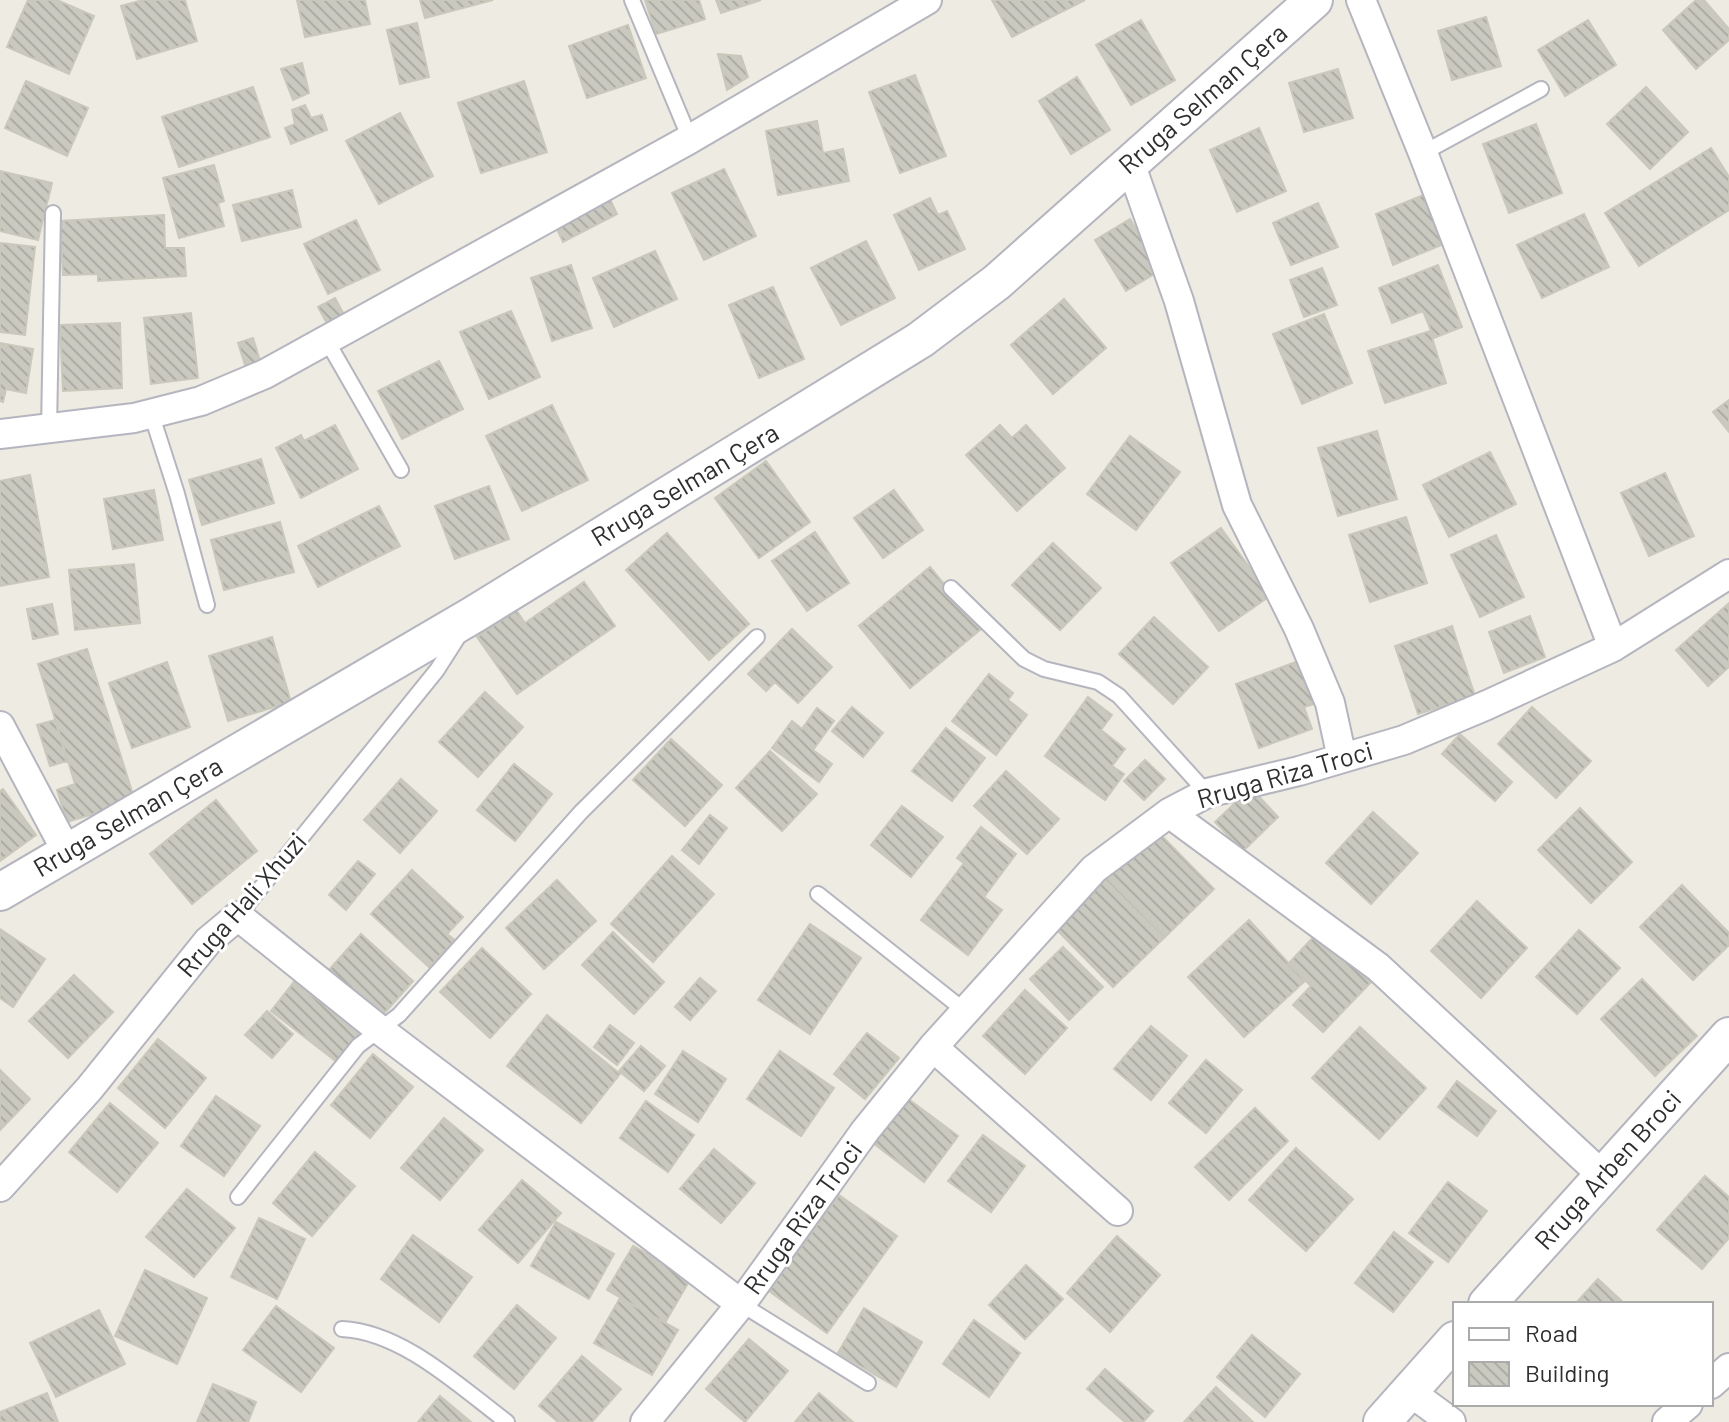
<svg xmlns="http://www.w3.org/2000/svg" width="1729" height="1422" font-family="Barlow,sans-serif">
<defs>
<pattern id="building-back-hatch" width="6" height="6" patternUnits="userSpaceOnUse" patternTransform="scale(2)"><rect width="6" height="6" fill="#cac9c0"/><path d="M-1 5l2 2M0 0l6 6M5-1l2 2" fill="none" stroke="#aeada5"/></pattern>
</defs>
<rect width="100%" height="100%" fill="#eeebe2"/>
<!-- building -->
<path fill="url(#building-back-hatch)" stroke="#cac7bb" stroke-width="2" d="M28,0H57L94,16L69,74L7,47Z
M143,0H185L197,41L137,59L121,6Z
M297,0H365L370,24L305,37Z
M420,0H493L425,18Z
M645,0H699L705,19L656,34Z
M716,0H761L721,13Z
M992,0H1085L1012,37Z
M1696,0H1704L1729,29V40L1696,69L1663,30Z
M1486,17L1501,66L1452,80L1438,31Z
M1141,20L1175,80L1131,105L1096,45Z
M1588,20L1616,65L1565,96L1538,50Z
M417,23L429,77L400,84L387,30Z
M628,25L646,78L587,98L569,46Z
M718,54L741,56L748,77L727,90Z
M302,63L309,93L293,100L281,69Z
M1338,69L1353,118L1304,132L1289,83Z
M915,75L946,156L900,173L869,92Z
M1077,77L1110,130L1071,154L1039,101Z
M26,81L88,108L67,156L5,128Z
M524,81L547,152L481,173L458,103Z
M253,87L270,137L179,167L162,117Z
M1646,87L1688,132L1650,169L1607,124Z
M305,105L311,118L322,115L327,130L291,144L285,128L295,124L292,110Z
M400,113L433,176L379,204L346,141Z
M817,121L823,153L843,149L849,181L778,195L766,131Z
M1536,124L1562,193L1509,213L1483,144Z
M1259,128L1286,191L1237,212L1210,150Z
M1711,148L1729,177V210L1639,266L1605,213Z
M214,165L224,201L218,203L224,226L179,238L163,178Z
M724,169L756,236L704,260L672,193Z
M0,171L52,183L38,240L0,231Z
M292,190L301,227L242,241L233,205Z
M1431,192L1451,241L1393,265L1376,214Z
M607,193L617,214L563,242L553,221Z
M930,198L938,215L947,211L965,249L919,270L894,215Z
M1318,203L1338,247L1291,265L1273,223Z
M1584,214L1609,267L1542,298L1517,245Z
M164,215L165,248H184L186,276L98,281V274L63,275L60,221Z
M1130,219L1161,270L1126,291L1095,240Z
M356,220L380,270L328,294L304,244Z
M866,241L895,298L841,325L811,268Z
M0,243L35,247L25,335L0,332Z
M655,251L677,299L614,327L593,278Z
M571,265L592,328L552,341L531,278Z
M1438,265L1462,327L1434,338L1423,311L1392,323L1379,288Z
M1322,268L1337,305L1304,317L1290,280Z
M773,287L804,359L759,378L729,305Z
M335,298L348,322L331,331L318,307Z
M1064,299L1106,348L1053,394L1011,345Z
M511,311L540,377L489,399L460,332Z
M191,313L198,378L151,384L144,318Z
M1324,314L1352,383L1302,404L1273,334Z
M120,323L122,388L63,391L60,325Z
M1430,331L1446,383L1385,403L1368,351Z
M253,338L261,364L246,368L238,343Z
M0,343L33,349L26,393L6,389L3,402L0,401Z
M439,361L463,409L402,439L378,391Z
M1729,400V432L1713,412Z
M552,405L588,480L522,511L486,436Z
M335,425L358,469L301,498L276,448L301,435L304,441Z
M1000,425L1012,438L1026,425L1065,468L1017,511L966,455Z
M1377,431L1397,499L1338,516L1318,448Z
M1130,436L1180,472L1136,530L1087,494Z
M1490,452L1516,504L1449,537L1423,485Z
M261,459L274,503L202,525L189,480Z
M766,461L810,522L759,558L715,498Z
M1665,473L1694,536L1649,556L1621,493Z
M30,475L49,577L0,586V481Z
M489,486L509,539L455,559L435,506Z
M154,490L163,540L113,549L104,499Z
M894,490L923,530L883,558L854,518Z
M379,506L400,546L318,587L298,546Z
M1406,517L1427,583L1370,602L1349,535Z
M280,522L294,572L224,590L211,540Z
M1221,528L1270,596L1219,631L1171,563Z
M815,532L849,583L807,611L772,561Z
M667,533L749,624L709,660L626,570Z
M1496,535L1524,597L1480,617L1451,555Z
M1053,543L1101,588L1060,630L1012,585Z
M134,564L140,623L75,630L69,570Z
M930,567L981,629L910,688L859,626Z
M584,582L615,626L517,694L477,637L516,610L525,623Z
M1729,603V667L1708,686L1676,650Z
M52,604L58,634L33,639L27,609Z
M1530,616L1545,657L1504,673L1489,632Z
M1154,617L1208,667L1173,704L1119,654Z
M1452,626L1475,696L1418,714L1395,646Z
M792,629L832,667L798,703L775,682L766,691L748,674Z
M272,637L291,702L228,721L209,656Z
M87,649L135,801L67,822L57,790L75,784L38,664Z
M1301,660L1317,703L1304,707L1312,729L1259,748L1236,684Z
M167,662L190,727L132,748L109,683Z
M989,674L1013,693L1008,700L1027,715L996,755L952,721Z
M485,692L523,727L478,777L439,742Z
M1088,697L1112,715L1101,730L1125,749L1112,766L1124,774L1105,800L1045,756Z
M852,707L883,733L863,757L832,731Z
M1532,707L1591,761L1556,798L1498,744Z
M817,708L834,721L813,750L832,764L819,782L772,748L792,721L802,729Z
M55,720L67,761L50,766L37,725Z
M946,728L985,758L952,801L912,771Z
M1460,734L1512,782L1495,801L1442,754Z
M671,739L722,785L685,826L633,780Z
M770,751L817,794L782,831L736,788Z
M1145,760L1165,779L1144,800L1124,781Z
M514,764L552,794L515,841L477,810Z
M1006,771L1059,819L1027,854L974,806Z
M401,779L437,811L400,853L364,820Z
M1251,788L1278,817L1243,851L1215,822Z
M3,789L36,835L0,861V791Z
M216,800L257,851L192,904L150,854Z
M902,806L943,837L911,877L871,845Z
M1580,808L1632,862L1591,903L1538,850Z
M1373,812L1418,853L1371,904L1326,863Z
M710,815L727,828L699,864L682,850Z
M981,827L1016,854L984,897L1002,910L968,955L921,920L964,863L957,858Z
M1154,828L1214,889L1165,937L1105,876Z
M672,856L714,894L653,962L611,924Z
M358,861L375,874L346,910L329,895Z
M412,870L463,917L447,934L455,940L429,967L371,914Z
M1105,876L1165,937L1113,987L1056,929Z
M557,880L596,921L544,969L506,928Z
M1682,885L1729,933V945L1693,980L1640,927Z
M1477,901L1527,948L1481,998L1431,951Z
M1249,920L1305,981L1244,1037L1188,977Z
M810,924L861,958L810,1034L758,1000Z
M0,929L45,959L13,1007L0,998Z
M1321,929L1374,979L1323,1032L1293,1005L1311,986L1288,964Z
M1579,930L1620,968L1577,1014L1536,977Z
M613,932L664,982L634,1014L582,965Z
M361,934L413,981L381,1017L328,971Z
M1063,947L1103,987L1069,1020L1030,979Z
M482,948L531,994L490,1038L440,992Z
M74,975L113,1012L68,1058L29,1021Z
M700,978L716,991L690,1020L675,1007Z
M1642,979L1697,1036L1655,1076L1601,1019Z
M294,982L360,1032L337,1062L271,1011Z
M1025,990L1067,1028L1025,1074L983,1036Z
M267,1011L293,1034L272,1058L245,1035Z
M547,1015L620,1074L581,1123L507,1066Z
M610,1025L634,1043L617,1065L594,1047Z
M1151,1026L1187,1056L1151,1100L1114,1069Z
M1360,1027L1426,1088L1379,1139L1312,1078Z
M867,1033L899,1058L865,1099L834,1074Z
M158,1039L206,1078L165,1128L118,1088Z
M641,1046L665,1066L644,1091L619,1071Z
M683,1051L726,1079L698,1122L655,1094Z
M780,1051L834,1088L801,1136L747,1099Z
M373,1054L413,1087L370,1138L331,1105Z
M1206,1060L1242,1090L1206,1133L1169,1103Z
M0,1070L30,1099L0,1130Z
M1457,1081L1496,1111L1477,1136L1438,1107Z
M216,1096L260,1126L224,1176L181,1146Z
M907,1098L958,1136L924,1182L873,1143Z
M646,1101L694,1135L668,1172L620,1138Z
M110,1103L158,1143L117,1192L69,1152Z
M1255,1108L1288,1141L1229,1200L1195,1167Z
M444,1118L483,1150L440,1200L401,1168Z
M983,1135L1025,1166L991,1212L948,1181Z
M1296,1148L1353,1199L1306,1251L1249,1200Z
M714,1149L755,1183L721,1223L680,1189Z
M315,1152L355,1186L312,1236L273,1203Z
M1705,1176L1729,1197V1238L1702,1269L1657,1230Z
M522,1180L561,1213L518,1263L479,1230Z
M1448,1182L1487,1211L1448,1262L1409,1233Z
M187,1189L235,1228L194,1277L146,1237Z
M839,1195L897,1236L827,1333L769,1291Z
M259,1218L305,1239L277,1299L231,1277Z
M556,1222L614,1254L589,1299L531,1266Z
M1394,1232L1433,1262L1393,1312L1355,1283Z
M413,1235L472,1277L439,1322L381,1279Z
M1117,1236L1160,1275L1110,1332L1067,1293Z
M633,1246L691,1278L665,1323L607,1290Z
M1026,1265L1063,1299L1025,1339L989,1305Z
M145,1270L207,1298L177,1364L115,1336Z
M1598,1279L1625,1304H1575Z
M620,1298L678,1330L652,1375L594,1343Z
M517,1305L556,1338L514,1389L474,1356Z
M276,1306L334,1348L301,1392L243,1350Z
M864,1308L922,1342L896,1387L838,1353Z
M99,1310L125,1364L56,1397L30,1343Z
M974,1320L1020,1353L989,1397L943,1364Z
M1252,1335L1300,1374L1265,1417L1217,1377Z
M749,1339L788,1371L745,1422L706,1389Z
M582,1356L621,1389L592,1422H558L539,1406Z
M1105,1369L1153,1411L1143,1422H1125L1087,1389Z
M213,1384L256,1402L248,1422H197Z
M1216,1387L1253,1422H1184Z
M47,1393L58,1422H0V1412Z
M819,1393L853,1422H795Z
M440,1396L471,1422H418Z"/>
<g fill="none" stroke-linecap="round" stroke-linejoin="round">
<!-- service casing -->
<g stroke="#b5b5c0" stroke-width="18">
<path id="service" d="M632,0L690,139
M1423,153L1541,89
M327,341L401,470
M151,413L177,494L207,605
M49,429L53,213
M951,588L1024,659L1044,669L1098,682L1119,696L1207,793
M818,894L965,1011
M238,916L437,670L460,634
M238,1197L358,1046L399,1015L581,812L757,637
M741,1304L868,1383
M342,1329C403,1332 460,1387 507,1422"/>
</g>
<!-- minor casing -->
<g stroke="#b5b5c0" stroke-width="32">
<path id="minor" d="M1361,0L1423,153L1613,647
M1130,163L1179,301L1237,505L1299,629L1330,703L1342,758
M0,434L134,418L201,401L265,374L690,139L927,0
M0,726L67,852
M1169,813L1378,967L1602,1175
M933,1047L1118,1211
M0,1187L89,1089L208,941L238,916L380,1030L741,1304
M1711,1384L1729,1368
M1409,1391L1451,1422
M645,1422L741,1304L865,1131L933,1047L1094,869L1169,813L1207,793L1299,771L1404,740L1487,705L1613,647L1729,574
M1667,1422L1688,1404"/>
</g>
<!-- tertiary casing -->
<g stroke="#b5b5c0" stroke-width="40">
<path id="tertiary" d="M0,892L473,615L920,340L997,282L1314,0
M1487,1304L1729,1036
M1382,1422L1455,1340"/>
</g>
<!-- service -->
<use href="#service" stroke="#fff" stroke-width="14"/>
<!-- minor -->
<use href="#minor" stroke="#fff" stroke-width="28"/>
<!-- tertiary -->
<use href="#tertiary" stroke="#fff" stroke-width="36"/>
</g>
<g text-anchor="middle" stroke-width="6" stroke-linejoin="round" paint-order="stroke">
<!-- street labels -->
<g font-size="26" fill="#2e2e2e" stroke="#fff">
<text transform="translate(1203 99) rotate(-41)" y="9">Rruga Selman Çera</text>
<text transform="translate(685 485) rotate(-31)" y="9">Rruga Selman Çera</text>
<text transform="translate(1285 775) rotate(-16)" y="9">Rruga Riza Troci</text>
<text transform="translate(128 817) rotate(-30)" y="9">Rruga Selman Çera</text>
<text transform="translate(242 905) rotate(-49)" y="9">Rruga Hali Xhuzi</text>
<text transform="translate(1608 1170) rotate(-48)" y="9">Rruga Arben Broci</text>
<text transform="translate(803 1218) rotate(-54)" y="9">Rruga Riza Troci</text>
</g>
</g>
<!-- legend -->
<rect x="1453" y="1302" width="260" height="104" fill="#ffffff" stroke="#ababab" stroke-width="2"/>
<rect x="1469" y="1328" width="40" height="12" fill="#ffffff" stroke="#ababab" stroke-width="2"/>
<text x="1525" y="1342" font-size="24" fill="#2e2e2e">Road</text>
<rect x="1469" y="1362" width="40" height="24" fill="url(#building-back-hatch)" stroke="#ababab" stroke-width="2"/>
<text x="1525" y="1382" font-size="24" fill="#2e2e2e">Building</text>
</svg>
